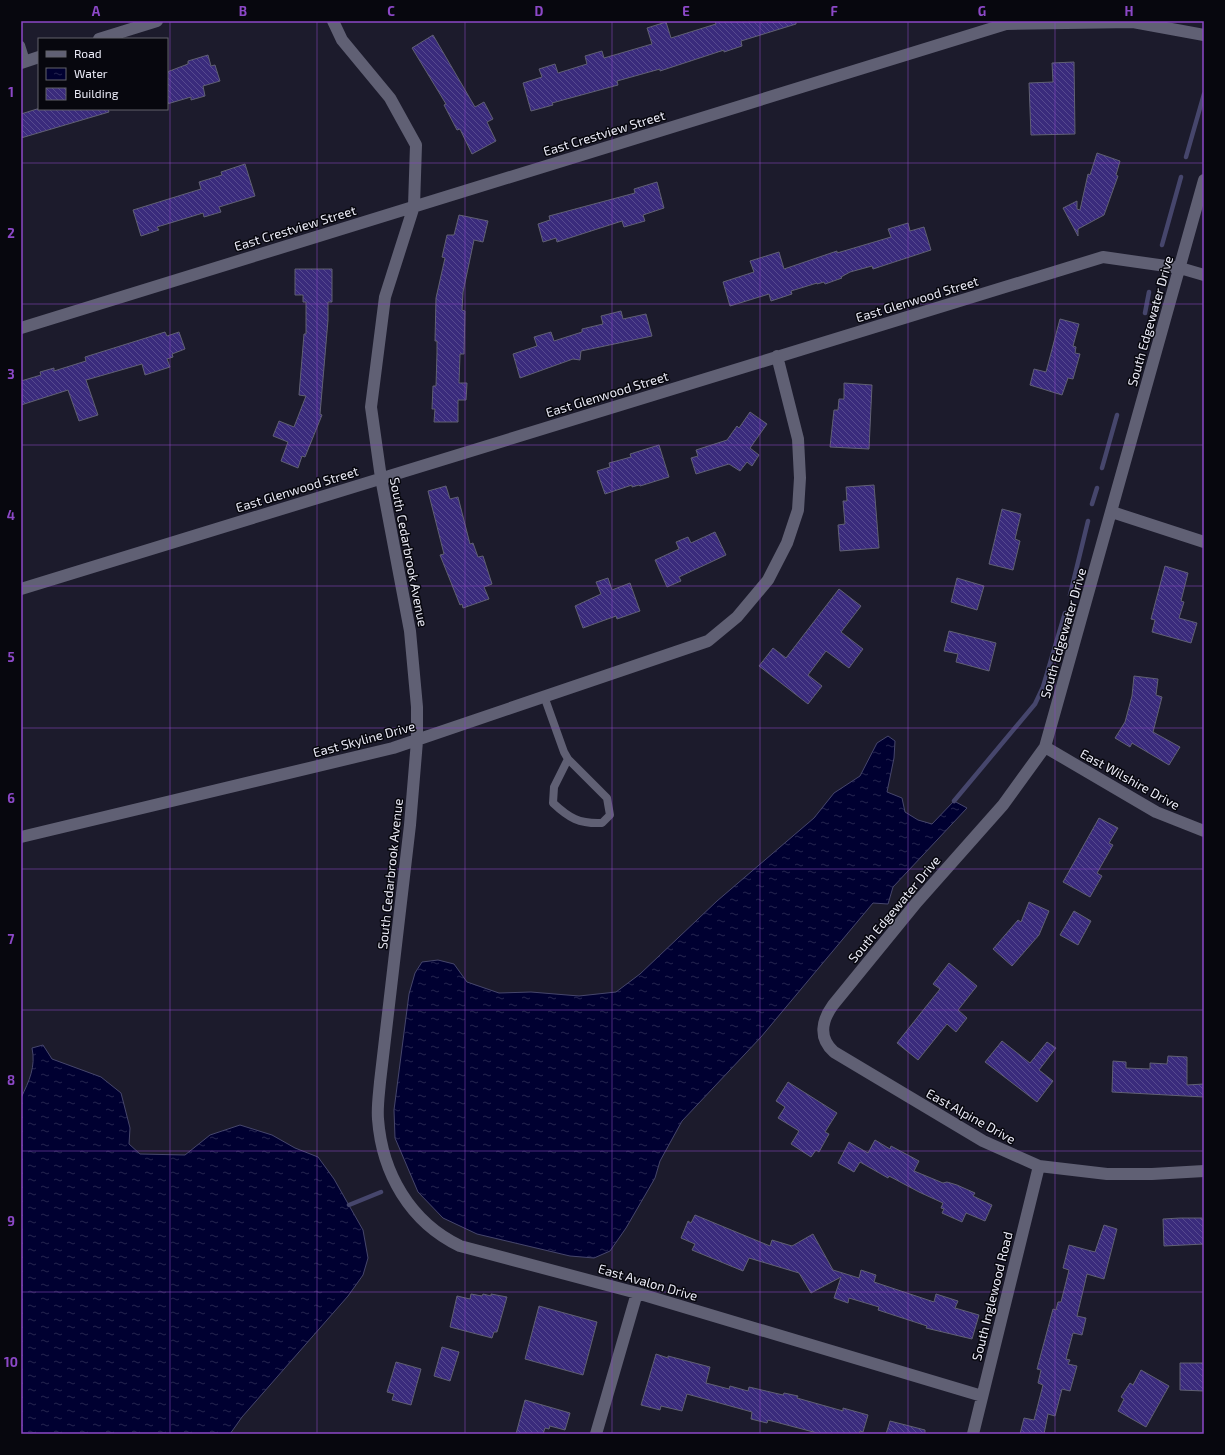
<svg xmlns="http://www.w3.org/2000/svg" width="1225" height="1455" font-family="'Exo 2',sans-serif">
<defs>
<pattern id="water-ripples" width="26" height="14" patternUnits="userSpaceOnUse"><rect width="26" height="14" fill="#000031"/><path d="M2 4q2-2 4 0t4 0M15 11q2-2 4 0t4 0" fill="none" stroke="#25254f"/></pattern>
<pattern id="building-back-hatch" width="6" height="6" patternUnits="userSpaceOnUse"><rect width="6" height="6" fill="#3a2b7c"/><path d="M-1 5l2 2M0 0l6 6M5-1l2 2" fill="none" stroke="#574a8f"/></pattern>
</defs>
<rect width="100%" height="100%" fill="#1c1b2c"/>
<!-- water -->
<path fill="url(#water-ripples)" stroke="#46466c" d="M888,736L895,741L894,758L887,792L902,798L905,812L918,820L932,824L954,801L967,808L893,887L888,904L873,903L761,1037L682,1121L660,1161L655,1178L626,1228L610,1251L594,1258L570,1256L477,1234L443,1218L418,1192L395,1138L394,1110L409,994L415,973L422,962L438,960L454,964L467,982L499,993L531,992L579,996L616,992L640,974L717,901L814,818L834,793L860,776L877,743Z
M43,1045L52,1059L101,1077L121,1093L130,1128L129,1144L140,1154L185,1155L210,1135L240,1125L272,1135L295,1148L318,1157L334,1179L363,1230L368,1258L363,1275L348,1296L242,1417L230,1434H21V1098C29,1081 36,1067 32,1048Z"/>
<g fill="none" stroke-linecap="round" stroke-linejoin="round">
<!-- stream -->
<path stroke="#46466c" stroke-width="4.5" d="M1186,157L1204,94
M1162,245L1181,177
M1145,313L1149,292
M1102,468L1117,415
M1092,504L1097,488
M1070,595L1088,521
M954,801L1035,704L1043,687L1065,613
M349,1205L381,1192"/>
</g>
<!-- building -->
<path fill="url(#building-back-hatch)" stroke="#606073" d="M715,21H796V24L741,41L742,46L724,52V50L660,71V69L617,81L618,85L552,103L553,105L531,111L523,83L542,77L539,69L555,64L558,73L587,64L585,56L602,51L604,58L652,44L647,28L666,22L671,38L716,24Z
M433,35L475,107L484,102L493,119L487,122L496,141L472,154L460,129L457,130L444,105L446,104L412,48Z
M208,55L211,66L215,65L220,81L203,86L205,96L191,100V97L167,104V72L188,64V61Z
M1074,62L1075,134L1031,135L1029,83L1053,82L1052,63Z
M37,109H108L109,112L21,138V114Z
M1097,153L1120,161L1116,175L1118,176L1104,215L1078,229V236L1063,208L1077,201V209L1080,210L1088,174L1090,175Z
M245,164L255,196L219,207L221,212L204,217L203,213L157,227L159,230L141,236L133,210L201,189L199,182L222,175L221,172Z
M657,182L664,208L643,215L645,221L624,227L622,221L557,242L556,238L543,242L538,224L550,220L549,216L635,193L634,189Z
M459,215L488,221L483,242L474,240L463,292L462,310L465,311L464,354H460L459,383H467L466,400H458V422H434L435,409H432L433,386H436L437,353V341H435L436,298L445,258L442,257L447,235H454Z
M908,223L910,231L924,227L931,250L873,269L872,266L850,272L841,277L842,278L825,284L824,282L817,284V283L791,291L792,294L771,301L769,294L730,306L723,282L754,272L750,261L779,252L784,269L837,251V253L891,237L888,229Z
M295,269H332V302H328V320L320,414L322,415L305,457L302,456L298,468L281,461L288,442L273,436L279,421L294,427L306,396L299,395L304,334H306V302H303V295H295Z
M621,311L623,319L646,314L652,336L581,351L580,360L573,359L520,378L513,354L537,346L534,337L551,332L554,341L582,332V329L603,324L601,316Z
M1060,319L1079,324L1073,346L1076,347L1075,353L1080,354L1073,379L1068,378L1062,395L1030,385L1034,369L1046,372Z
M165,332L167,336L179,332L185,349L172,354L173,357L167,359L170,367L145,375L142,364L86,380L98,415L79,421L68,390L21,405V381L41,375L40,372L54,368V371L86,361L85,357Z
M844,383L872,385L869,449L830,447L834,410H838L839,399H844Z
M750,412L767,424L750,448L759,455L752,466L747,462L740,471L729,464L696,474L691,458L698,456L696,450L727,440L737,426L739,428Z
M659,445L669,477L640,486L639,485L632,487V485L605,494L597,471L610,467L609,463L631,457L630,454Z
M874,485L879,548L840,551L838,525L845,524L843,501H847L846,487Z
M446,486L450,499L458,497L470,544L473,543L478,557L483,556L492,584L484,587L489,599L463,608L462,604L460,605L440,555L444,554L428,491Z
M1002,509L1021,514L1015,539L1020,541L1013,570L989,564Z
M715,532L726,555L679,577L681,581L667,587L655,560L679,549L676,542L688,537L691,543Z
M1165,566L1188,573L1181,601L1184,602L1179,618L1197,623L1191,643L1152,632L1155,620L1151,619Z
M608,578L612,590L630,583L640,611L617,619L616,616L583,628L575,606L601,594L596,582Z
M957,578L984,586L977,610L951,602Z
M839,589L861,606L841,632L863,649L849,668L826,651L808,675L822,686L808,704L759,666L773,648L786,658Z
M949,631L996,643L989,671L956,662L958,654L944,651Z
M1134,676L1158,679L1156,695L1162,697L1153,732L1180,747L1169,765L1132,743L1130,747L1115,738L1125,722L1132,696Z
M1099,818L1118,828L1109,843L1113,845L1097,873L1102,876L1090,897L1063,882Z
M1029,902L1049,911L1039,935L1012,966L993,949L1018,920L1021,922Z
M1074,911L1091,921L1078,945L1060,935Z
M949,963L977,986L958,1010L967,1018L956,1032L947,1024L918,1060L897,1043L940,989L933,984Z
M1002,1041L1030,1063L1047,1042L1056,1048L1039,1070L1053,1081L1037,1102L985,1062Z
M1168,1056L1187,1057V1085L1204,1084V1097L1112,1092L1113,1061L1126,1062V1068L1150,1069V1063L1167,1064Z
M788,1082L837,1113L825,1132L829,1134L819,1152L816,1150L811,1157L791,1144L799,1131L778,1118L785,1107L776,1101Z
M875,1140L890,1149L891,1146L919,1161L914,1171L943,1183L947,1182L957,1185L975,1193L973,1196L992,1205L985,1221L966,1213L962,1222L942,1213L944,1209L941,1208L943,1203L919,1192L889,1176L888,1178L860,1162L854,1172L838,1163L849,1142L868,1153Z
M695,1215L770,1246L772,1240L792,1246L813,1234L833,1270L859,1278L861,1270L876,1275L874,1282L934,1302L936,1294L958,1301L955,1308L979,1315L972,1339L926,1328L927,1326L878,1310L879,1307L849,1298L848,1303L834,1298L841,1277L811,1293L799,1273L749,1258L743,1271L692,1250L695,1244L681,1238L688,1221L691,1223Z
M1180,1218H1202V1220H1204V1244L1164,1246L1163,1219Z
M1104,1225L1117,1229L1104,1279L1087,1274L1077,1316L1086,1318L1082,1335L1073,1333L1066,1359L1070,1360L1068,1364L1077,1366L1070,1391L1062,1389L1055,1416L1048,1414L1044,1434H1020L1024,1418L1034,1420L1043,1385L1038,1383L1041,1370L1037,1369L1053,1309L1056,1310L1058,1302H1061L1069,1270L1063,1268L1069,1245L1095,1252Z
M471,1294L482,1296L483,1294L491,1296V1294L507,1297L497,1332H494L492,1338L450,1327L457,1296L470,1299Z
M539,1306L597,1322L583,1375L525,1359Z
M442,1347L459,1352L450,1381L434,1376Z
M656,1354L668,1358V1356L710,1367L706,1383L729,1389L730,1386L748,1391L749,1387L783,1395L784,1393L798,1396L797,1398L843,1411V1408L868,1415L863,1432L860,1431L859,1434H821L768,1420L767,1423L751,1419L752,1412L687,1394L682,1411L661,1406L660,1410L641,1405Z
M396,1362L421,1369L411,1405L392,1400L394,1394L387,1392Z
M1180,1363H1204V1391L1180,1390Z
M1141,1370L1169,1386L1146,1427L1118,1411L1124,1399L1121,1397L1130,1383L1133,1385Z
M525,1400L570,1413L565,1430L550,1426L549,1429L545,1428L543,1434H516Z
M890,1421L925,1430V1434H886Z"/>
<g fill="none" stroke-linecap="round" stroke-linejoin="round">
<!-- service -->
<path stroke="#606074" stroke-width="8" d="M21,45L26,61
M544,696L564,752L568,759L607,798L610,815L602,823C579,824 569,818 553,803L554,787L568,759"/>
<!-- minor -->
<path stroke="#606074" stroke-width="12" d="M333,21L342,40L390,98L416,145L414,206L385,297L371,407L381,478L410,631L417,707V741L410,825L380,1082C379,1094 377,1107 378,1119C382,1173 410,1222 460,1246L637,1293L982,1396
M99,39L157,21
M21,63L39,57
M1204,180L1045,747L1003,805L917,902L833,1005C822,1020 818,1038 834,1052L983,1141L1039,1166L1107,1174H1152L1204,1171
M21,328L1006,24L1133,22L1204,35
M1112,512L1204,542
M21,589L1103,257L1180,268L1204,275
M1045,747L1156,812L1204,831
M21,837L393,748L708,641L737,617L768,580L787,543L798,510L800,478L798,439L777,356
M596,1434L637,1293
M973,1434L1039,1166"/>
</g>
<!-- grid -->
<path fill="none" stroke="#8c48c7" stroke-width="1" stroke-opacity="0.55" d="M170,21V1434M317,21V1434M465,21V1434M612,21V1434M760,21V1434M908,21V1434M1055,21V1434M21,163H1204M21,304H1204M21,445H1204M21,586H1204M21,728H1204M21,869H1204M21,1010H1204M21,1151H1204M21,1292H1204"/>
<g text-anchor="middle" stroke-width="3" stroke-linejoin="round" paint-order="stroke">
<!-- street labels -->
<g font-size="13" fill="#eaeaf6" stroke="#07070e">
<text transform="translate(604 133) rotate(-17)" y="5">East Crestview Street</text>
<text transform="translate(295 228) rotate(-17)" y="5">East Crestview Street</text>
<text transform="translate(917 299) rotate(-17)" y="5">East Glenwood Street</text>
<text transform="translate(1150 321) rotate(-74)" y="5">South Edgewater Drive</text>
<text transform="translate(607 394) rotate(-17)" y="5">East Glenwood Street</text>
<text transform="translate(297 489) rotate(-17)" y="5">East Glenwood Street</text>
<text transform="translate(409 552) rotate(79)" y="5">South Cedarbrook Avenue</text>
<text transform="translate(1063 633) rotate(-74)" y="5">South Edgewater Drive</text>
<text transform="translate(364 739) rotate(-15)" y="5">East Skyline Drive</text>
<text transform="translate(1130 779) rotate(29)" y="5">East Wilshire Drive</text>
<text transform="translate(390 874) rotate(-84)" y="5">South Cedarbrook Avenue</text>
<text transform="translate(894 909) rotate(-50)" y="5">South Edgewater Drive</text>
<text transform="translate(971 1116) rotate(29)" y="5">East Alpine Drive</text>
<text transform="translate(648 1282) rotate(16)" y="5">East Avalon Drive</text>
<text transform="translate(992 1296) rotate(-76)" y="5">South Inglewood Road</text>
</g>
</g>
<!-- border -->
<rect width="1225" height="1455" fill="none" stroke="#07070e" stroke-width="44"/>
<!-- legend -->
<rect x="38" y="38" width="130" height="72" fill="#07070e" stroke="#62626b"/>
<rect x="46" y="51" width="20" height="6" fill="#606074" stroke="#62626b"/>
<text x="74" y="58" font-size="12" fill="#eaeaf6">Road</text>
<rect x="46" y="68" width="20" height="12" fill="url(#water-ripples)" stroke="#62626b"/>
<text x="74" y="78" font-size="12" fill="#eaeaf6">Water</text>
<rect x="46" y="88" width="20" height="12" fill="url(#building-back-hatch)" stroke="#62626b"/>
<text x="74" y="98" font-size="12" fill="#eaeaf6">Building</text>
<rect x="22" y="22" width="1181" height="1411" fill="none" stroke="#8c48c7" stroke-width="1.5"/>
<g font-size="13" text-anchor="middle" font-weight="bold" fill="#8c48c7">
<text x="96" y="16">A</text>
<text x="243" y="16">B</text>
<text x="391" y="16">C</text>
<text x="539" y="16">D</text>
<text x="686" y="16">E</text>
<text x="834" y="16">F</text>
<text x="982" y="16">G</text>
<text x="1129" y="16">H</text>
<text x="11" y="97">1</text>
<text x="11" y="238">2</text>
<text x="11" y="379">3</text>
<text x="11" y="520">4</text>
<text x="11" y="662">5</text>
<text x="11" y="803">6</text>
<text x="11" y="944">7</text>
<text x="11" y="1085">8</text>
<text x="11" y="1226">9</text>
<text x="11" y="1367">10</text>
</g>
</svg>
